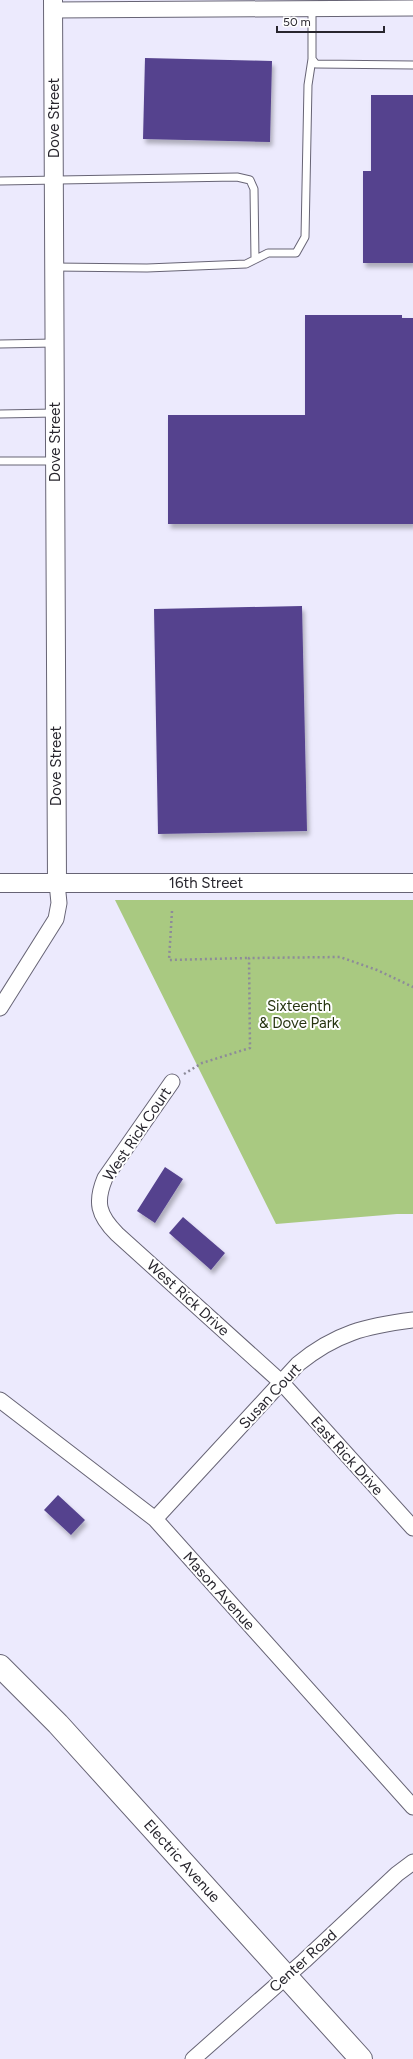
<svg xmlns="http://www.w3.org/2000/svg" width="413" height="2059" font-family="Figtree,sans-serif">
<defs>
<filter id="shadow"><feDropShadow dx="2.5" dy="4.5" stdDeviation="2" flood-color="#0004"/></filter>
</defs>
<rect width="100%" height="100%" fill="#eceafd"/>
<!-- green -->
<path fill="#a9c981" d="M115,900H413V1214H397L276,1224Z"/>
<!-- building -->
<path fill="#55428e" filter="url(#shadow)" d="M145,58L272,61L270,142L143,139Z
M371,95H413V263H363V171H371Z
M305,315H402V318H413V524H168V415H305Z
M302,606L307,831L158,834L154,609Z
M165,1167L183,1179L155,1223L137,1211Z
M183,1217L225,1253L211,1270L169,1233Z
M58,1495L85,1520L71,1535L44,1510Z"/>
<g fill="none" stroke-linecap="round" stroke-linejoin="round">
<!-- service casing -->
<g stroke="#676475" stroke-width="9">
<path id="service" d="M312,9V59L316,64L413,65
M0,181L237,177L250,180L254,189L255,259
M54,267L147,268L246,264L268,253H296L305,237L308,85L312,59
M0,344L54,343
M0,414L54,413
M0,461H55"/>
</g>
<!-- minor casing -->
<g stroke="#676475" stroke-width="17">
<path id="minor" d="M53,10L413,8
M0,1008L56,919L59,903L57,883
M172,1082L105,1178C95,1202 98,1215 117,1234L282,1383L413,1528
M0,1400L155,1519L413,1807
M155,1519L298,1364C336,1333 366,1326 413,1320
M193,2059L304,1961L397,1874L413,1862"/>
</g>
<!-- tertiary casing -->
<g stroke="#676475" stroke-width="20">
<path id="tertiary" d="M53,0L57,883
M0,883H413"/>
</g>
<!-- primary casing -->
<g stroke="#676475" stroke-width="24">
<path id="primary" d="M0,1666L58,1724L361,2059"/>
</g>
<!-- path -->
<path stroke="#8d8b99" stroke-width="2.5" stroke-dasharray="2 3" stroke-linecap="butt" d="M172,911L169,960L249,958
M184,1074L202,1063L250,1048L249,958L340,957L377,970L413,987"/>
<!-- service -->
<use href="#service" stroke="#fff" stroke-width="7"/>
<!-- minor -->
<use href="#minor" stroke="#fff" stroke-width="15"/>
<!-- tertiary -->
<use href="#tertiary" stroke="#fff" stroke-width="18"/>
<!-- primary -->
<use href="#primary" stroke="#fff" stroke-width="22"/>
</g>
<g text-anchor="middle" stroke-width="4" stroke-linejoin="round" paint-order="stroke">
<!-- street labels -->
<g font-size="15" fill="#28262e" stroke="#fff">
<text transform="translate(54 118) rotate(-90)" y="5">Dove Street</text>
<text transform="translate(55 442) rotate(-90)" y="5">Dove Street</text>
<text transform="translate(56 766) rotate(-90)" y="5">Dove Street</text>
<text x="206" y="888">16th Street</text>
<text transform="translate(137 1134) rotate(-56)" y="5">West Rick Court</text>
<text transform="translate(188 1298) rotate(42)" y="5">West Rick Drive</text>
<text transform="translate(270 1396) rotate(-47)" y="5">Susan Court</text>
<text transform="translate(347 1456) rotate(48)" y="5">East Rick Drive</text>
<text transform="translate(219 1591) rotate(48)" y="5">Mason Avenue</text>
<text transform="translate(182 1861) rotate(48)" y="5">Electric Avenue</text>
<text transform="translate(303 1961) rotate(-42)" y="5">Center Road</text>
</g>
<!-- park labels -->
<g font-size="15" fill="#273511" stroke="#fff">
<text x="299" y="1011">Sixteenth<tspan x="299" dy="17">&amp; Dove Park</tspan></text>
</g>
</g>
<!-- scale -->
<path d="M277 26v6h107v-6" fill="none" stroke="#28262e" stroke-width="2"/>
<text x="283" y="26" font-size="12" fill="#28262e" stroke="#ffffff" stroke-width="3" paint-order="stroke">50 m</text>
</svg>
